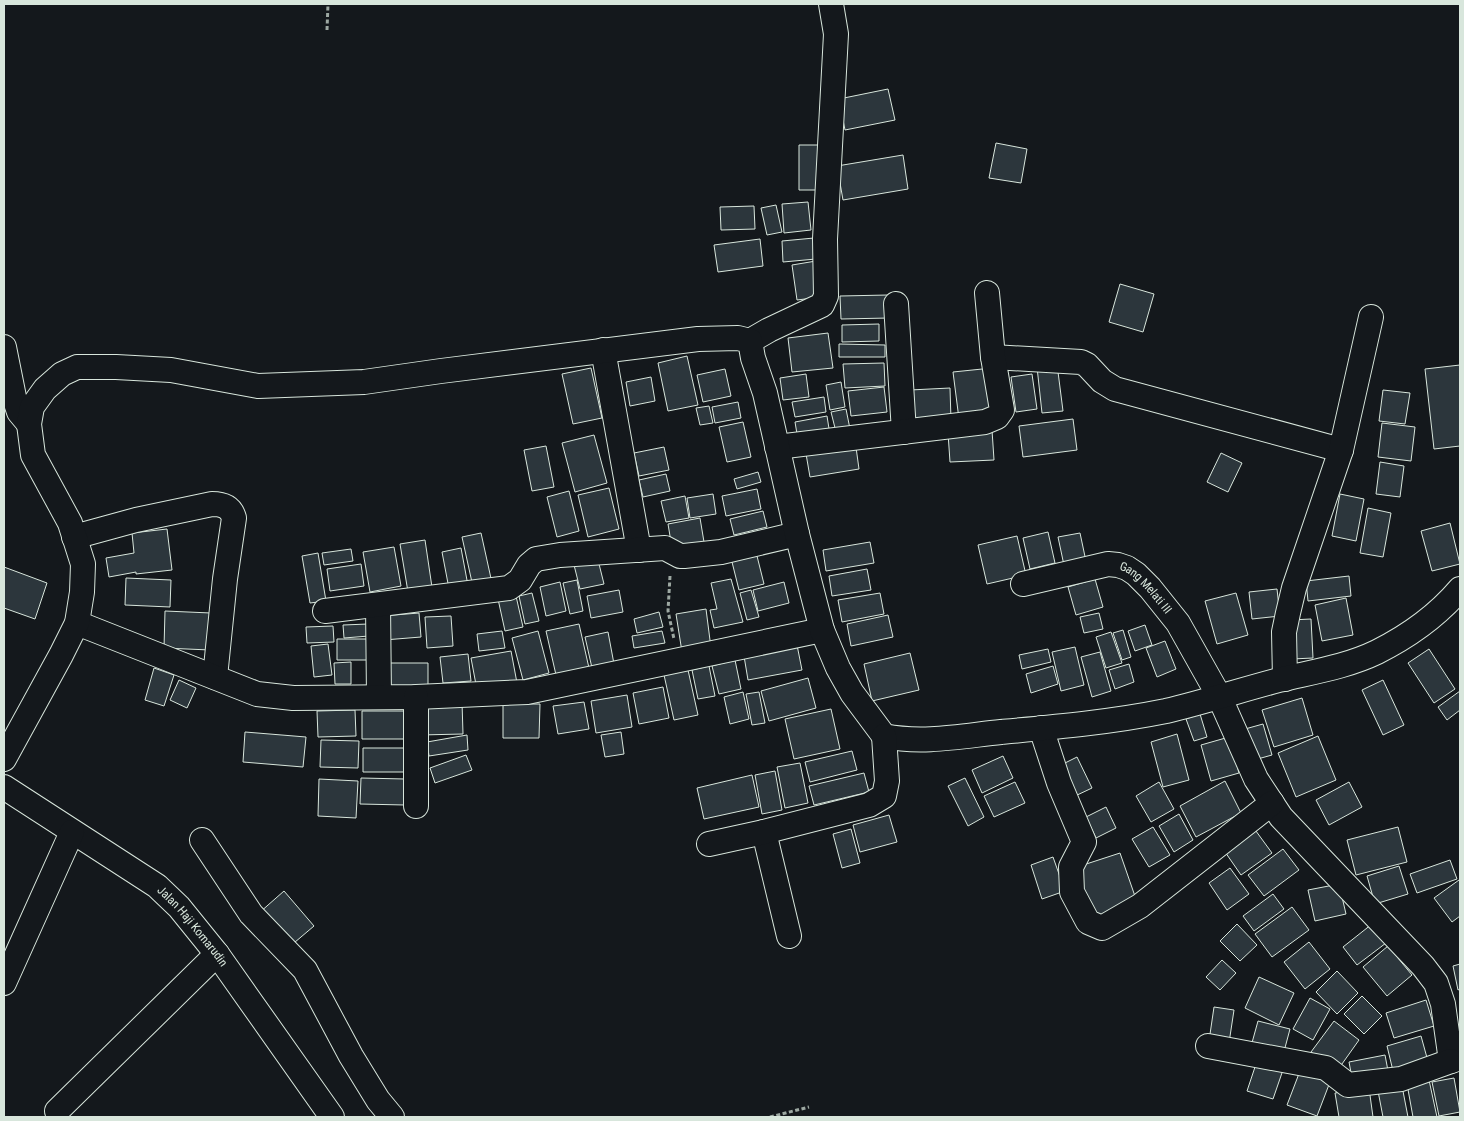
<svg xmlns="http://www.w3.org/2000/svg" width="1464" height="1121" font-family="'Roboto Condensed',sans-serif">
<rect width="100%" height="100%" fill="#14181c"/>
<!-- building -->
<path fill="#2c363c" stroke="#d8e6dc" d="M888,89L895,120L845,130L839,99Z
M996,143L1027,149L1021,183L989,178Z
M799,145H821V190H799Z
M903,155L908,189L843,200L837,166Z
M808,202L811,230L784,233L782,204Z
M776,205L782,232L767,235L761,208Z
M754,206L755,229L721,230L720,207Z
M814,238L816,259L783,262L782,241Z
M760,239L763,266L718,272L714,245Z
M816,261L821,297L797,300L792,265Z
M1120,284L1154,294L1143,332L1109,322Z
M888,295L889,318L841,319L840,296Z
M879,324V341L842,342V325Z
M828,333L833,368L792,372L788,338Z
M839,344L885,345V357H839Z
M687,356L698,405L668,411L658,363Z
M884,363L885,386L845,388L843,364Z
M1057,364L1063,411L1042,413L1037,367Z
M1460,365V446L1434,449L1425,369Z
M591,368L602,418L573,424L562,374Z
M992,368L997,415L959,419L953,372Z
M725,369L731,396L703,402L697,375Z
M806,374L809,397L783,400L780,378Z
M1032,374L1037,409L1016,412L1011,377Z
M651,377L655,401L630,406L626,382Z
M841,382L845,407L830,410L826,385Z
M884,387L887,412L851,416L848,391Z
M950,388L951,420L912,422L910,390Z
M1383,390L1410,393L1405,424L1379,421Z
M824,397L826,412L795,417L792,402Z
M738,402L741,418L715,423L712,407Z
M709,406L713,423L700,425L696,408Z
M846,409L850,429L836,432L831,412Z
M827,416L830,435L798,440L795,422Z
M1073,419L1077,450L1023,457L1019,426Z
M743,422L751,457L727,462L719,427Z
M1382,423L1415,427L1411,461L1378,457Z
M992,430L994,460L950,462L948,433Z
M594,435L607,483L575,492L562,443Z
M855,440L859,469L810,477L805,448Z
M546,446L554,487L532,491L524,450Z
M664,447L669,470L639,476L634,453Z
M1221,453L1242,463L1228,492L1207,482Z
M1380,462L1404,466L1400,497L1376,494Z
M758,472L761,482L737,489L734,479Z
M666,474L670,491L643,497L639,480Z
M609,488L619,529L588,537L578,495Z
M757,489L761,509L726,516L722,496Z
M569,491L579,531L557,537L547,497Z
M713,494L716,514L690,518L687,498Z
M1340,494L1364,499L1356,541L1332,536Z
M685,496L689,518L666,522L661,501Z
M1368,508L1391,513L1383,557L1360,553Z
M763,511L767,527L734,535L730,519Z
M700,518L704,542L672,548L668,524Z
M1450,523L1460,564L1432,571L1421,531Z
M167,529L172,570L136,574V572L109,577L106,558L134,553L132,533Z
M1048,532L1055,563L1030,569L1023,538Z
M481,533L492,583L473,587L462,537Z
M1080,533L1087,566L1065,570L1058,537Z
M1017,536L1026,575L987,584L978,545Z
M425,540L433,594L409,598L400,544Z
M870,542L874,563L826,571L823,550Z
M394,547L401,586L370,592L363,552Z
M461,548L469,591L450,594L442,552Z
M755,548L764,584L739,590L730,554Z
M351,549L353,561L324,565L322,553Z
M318,553L326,601L310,603L302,556Z
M598,560L604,584L580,589L574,565Z
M361,564L364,586L330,591L327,569Z
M4,567L47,583L35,619L4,608Z
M867,569L871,590L832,596L829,576Z
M1349,576L1351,596L1308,601L1306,581Z
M126,578L171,580L170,607L125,605Z
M731,579L743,622L714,628L710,610L717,609L711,583Z
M1095,579L1103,607L1076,615L1068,587Z
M577,580L583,611L570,614L563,583Z
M560,582L566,611L546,616L540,587Z
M784,582L789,603L758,611L753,590Z
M1277,589L1280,616L1252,619L1249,592Z
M619,590L623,612L591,618L587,596Z
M751,590L759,617L747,620L740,593Z
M532,593L539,621L525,624L519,596Z
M880,593L884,614L842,622L838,600Z
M1236,593L1248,635L1217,644L1205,601Z
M516,596L523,627L505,631L498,599Z
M1346,598L1353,635L1322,641L1315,605Z
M706,609L711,648L682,652L676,614Z
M165,611L211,613L210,650L164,648Z
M659,612L663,627L637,633L634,619Z
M419,613L421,637L384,640L382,616Z
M1099,613L1103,629L1084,633L1080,617Z
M888,615L893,637L851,646L847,624Z
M451,616L453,646L427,648L425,617Z
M1311,619L1313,658L1292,659L1290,620Z
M368,624L369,636L344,638L343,625Z
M579,624L589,668L556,675L546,631Z
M1145,625L1152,645L1135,651L1128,631Z
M333,626L334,642L307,643L306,627Z
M1123,630L1131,657L1122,660L1113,633Z
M502,631L505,648L479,651L477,634Z
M538,631L549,673L523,680L512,638Z
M662,631L665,643L634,648L632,636Z
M608,632L614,664L592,668L585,637Z
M1111,632L1122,663L1106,668L1096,637Z
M337,639H369V660H337Z
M796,640L802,670L748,680L743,650Z
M1165,641L1176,669L1157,677L1146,648Z
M328,644L332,675L314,677L311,646Z
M1075,647L1084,685L1061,691L1052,652Z
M1048,649L1051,662L1022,669L1019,655Z
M1429,649L1455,689L1434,703L1408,663Z
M511,651L517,683L477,690L471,658Z
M1100,652L1111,691L1092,697L1081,657Z
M910,653L919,690L872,701L864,664Z
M468,654L471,681L443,683L440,657Z
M735,660L741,689L719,694L712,666Z
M351,662V684H335L334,663Z
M383,663H428V692L383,691Z
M1129,664L1134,682L1115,689L1109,670Z
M709,666L715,696L698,699L692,670Z
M1053,666L1058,684L1031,693L1026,674Z
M154,668L174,675L164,706L145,700Z
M688,670L698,715L674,720L664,675Z
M808,678L816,708L769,721L761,691Z
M179,680L196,688L187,708L170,700Z
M1383,680L1404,725L1383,735L1362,690Z
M663,687L669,718L639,724L633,693Z
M1460,691V710L1447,720L1438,707Z
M743,692L749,719L730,724L724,697Z
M759,692L765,723L752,725L746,694Z
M627,695L632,727L596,733L591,701Z
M1302,698L1313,735L1274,747L1262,710Z
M462,702L463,734L420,735V703Z
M584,702L589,729L558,734L553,706Z
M503,704H540L539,738H503Z
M831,709L840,749L794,759L785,719Z
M355,710L356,736L318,737L317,711Z
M362,711H412V739H362Z
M1200,714L1207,737L1194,741L1186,719Z
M1263,724L1272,755L1254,760L1245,729Z
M245,732L306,737L303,767L243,762Z
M621,732L624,754L605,757L601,735Z
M1177,734L1189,780L1163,787L1151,742Z
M467,735L468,750L429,756L427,742Z
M1318,736L1336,780L1296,797L1278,753Z
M1229,737L1239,773L1211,781L1201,745Z
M321,740L359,741L358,768L320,767Z
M363,748H409V772H363Z
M852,751L857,770L810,782L805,762Z
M466,755L472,770L435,783L430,768Z
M1003,756L1013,778L982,793L972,770Z
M1077,757L1092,788L1073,797L1059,766Z
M800,763L808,803L785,808L777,767Z
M775,771L782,810L762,814L755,775Z
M864,773L869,792L814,805L809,786Z
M752,775L759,807L704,819L697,788Z
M361,778L405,779V805L360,804Z
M965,778L984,817L968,826L948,786Z
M319,779L358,781L356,818L318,816Z
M1225,781L1241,813L1196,837L1180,806Z
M1015,782L1025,803L994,817L984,796Z
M1159,782L1174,809L1151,822L1136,796Z
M1349,782L1362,807L1329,825L1316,800Z
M1106,807L1116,828L1096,838L1086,817Z
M1179,814L1193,840L1174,852L1159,826Z
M889,815L897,842L860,852L853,825Z
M1153,827L1170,855L1149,867L1132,839Z
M1253,827L1272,853L1241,875L1223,849Z
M1398,827L1407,862L1356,875L1347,840Z
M851,829L860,863L842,868L833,834Z
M1283,849L1299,870L1264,896L1248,875Z
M1120,853L1137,902L1091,918L1074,868Z
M1053,857L1065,891L1042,899L1031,865Z
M1450,860L1457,879L1417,893L1410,874Z
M1399,866L1408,894L1375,904L1367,876Z
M1230,868L1249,894L1227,910L1209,883Z
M1459,880L1460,882V916L1452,922L1434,898Z
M1339,884L1346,914L1315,921L1308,890Z
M284,891L314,926L288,948L259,913Z
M1273,894L1284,909L1254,931L1243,916Z
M1292,907L1309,930L1272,957L1255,934Z
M1237,924L1257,945L1240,961L1220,941Z
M1372,924L1386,943L1357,965L1343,947Z
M1309,942L1330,969L1305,989L1284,962Z
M1388,946L1412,975L1387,996L1363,967Z
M1222,960L1236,973L1220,990L1206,977Z
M1460,964V989L1458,990L1453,966Z
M1337,971L1358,993L1337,1014L1316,992Z
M1259,977L1294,993L1279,1025L1245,1008Z
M1362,996L1382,1016L1364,1034L1344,1014Z
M1310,998L1330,1009L1313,1040L1293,1029Z
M1426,1000L1434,1026L1394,1038L1386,1013Z
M1214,1007L1234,1010L1229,1043L1209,1041Z
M1258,1021L1290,1029L1282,1059L1250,1050Z
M1334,1021L1359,1040L1337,1071L1311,1052Z
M1421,1036L1429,1065L1394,1075L1387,1046Z
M1385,1055L1389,1076L1353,1083L1349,1062Z
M1258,1058L1284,1067L1273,1099L1247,1091Z
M1300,1071L1330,1082L1317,1116L1287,1105Z
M1454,1078L1460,1112L1439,1116L1432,1082Z
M1429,1080L1437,1117H1413L1407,1084Z
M1402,1086L1408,1117H1383L1378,1091Z
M1369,1088L1373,1117H1339L1335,1093Z"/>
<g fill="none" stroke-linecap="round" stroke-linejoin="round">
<!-- minor casing -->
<g stroke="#d8e6dc" stroke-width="26">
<g id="minor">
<path d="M896,304L904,432"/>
<path d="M750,341L769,330L822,305L826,296L825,239L836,34L831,4"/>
<path d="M4,347L14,397L19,412L29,424"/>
<path d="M603,350L639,550"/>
<path d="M993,357L1081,362L1087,365L1102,381L1115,389L1341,450"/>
<path d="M777,447L985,422L997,417L1002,410L993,357L987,293"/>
<path d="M74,537L136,520L212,504C223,504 231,507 234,518L225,579L215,677"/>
<path id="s1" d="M1023,584L1108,564L1118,565L1127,568L1136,574L1150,588L1178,623L1219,696L1256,779L1281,817L1423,966L1436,983L1443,1004L1451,1061L1460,1058"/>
<path d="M378,605L379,697"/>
<path d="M325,611L509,588L520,580L529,565L536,559L560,555L665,548L680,556H684L721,552L797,534"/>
<path d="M77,623L257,694L293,698L416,697L527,692L822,630"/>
<path d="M1285,679L1284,632L1288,613L1294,588L1341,450L1371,317"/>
<path d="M1041,728L1059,783L1084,842L1071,867L1072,892L1088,922L1102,928L1140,906L1272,803"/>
<path d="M4,759L61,655L77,623L82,592L83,564L70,523L33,455L29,424L32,407L45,389L62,374L77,367H116L171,370L258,386L364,382L441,371L698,339L738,338L750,341L753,358L765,393L797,534L822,630L838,668L852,693L884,736C923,744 962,736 1001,732C1056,727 1112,722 1166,711C1204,702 1241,690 1279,680C1312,672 1346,667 1377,652C1409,636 1437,616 1460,589"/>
<path id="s2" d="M4,787L157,886L179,907L217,954L332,1117"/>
<path d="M416,806V697"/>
<path d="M764,832L789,936"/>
<path d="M202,840L251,914L305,970L351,1056L378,1100L392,1117"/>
<path d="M709,844L764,832L869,805L884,796L887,781L884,736"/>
<path d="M4,983L72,832"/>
<path d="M1208,1046L1326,1068L1348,1085L1401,1079L1451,1061"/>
<path d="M57,1111L217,954"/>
</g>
</g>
<!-- path -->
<path stroke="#9da8a2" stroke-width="3" stroke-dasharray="4 2.5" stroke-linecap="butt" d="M327,30L328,4
M670,576L668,611L674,639
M770,1117L809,1107"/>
<!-- minor -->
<use href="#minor" stroke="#14181c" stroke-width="24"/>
</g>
<g text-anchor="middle" stroke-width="4" stroke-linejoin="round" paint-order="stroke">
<!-- street labels -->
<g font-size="12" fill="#d8e6dc" stroke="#14181c">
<text dy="4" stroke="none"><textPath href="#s1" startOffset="134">Gang Melati III</textPath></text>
<text dy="4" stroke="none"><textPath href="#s2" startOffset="236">Jalan Haji Komarudin</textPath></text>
</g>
</g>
<!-- border -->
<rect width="1464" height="1121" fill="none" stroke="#d8e6dc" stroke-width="10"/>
</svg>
